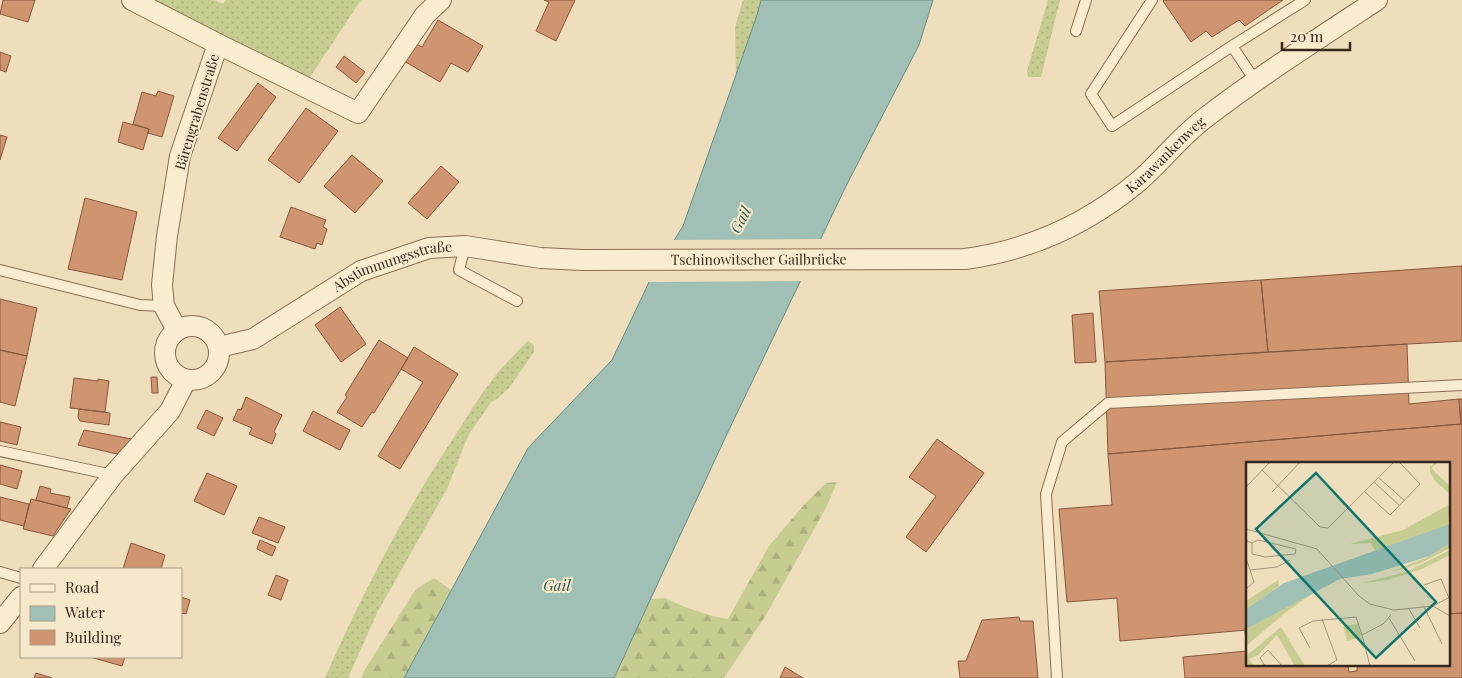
<svg xmlns="http://www.w3.org/2000/svg" width="1462" height="678" font-family="'Playfair Display',serif">
<defs>
<pattern id="grass-dots" width="8" height="8" patternUnits="userSpaceOnUse" patternTransform="scale(1.25)"><rect width="8" height="8" fill="#c7cd90"/><path d="M2 2h.1M6 6h.1" fill="none" stroke="#acb07c" stroke-width="1.8" stroke-linecap="round"/></pattern>
<pattern id="forest-firs" width="22" height="20" patternUnits="userSpaceOnUse" patternTransform="scale(1.25)"><rect width="22" height="20" fill="#c7cd90"/><path d="M5 1l3.5 6h-7zM16 11l3.5 6h-7z" fill="#acb07c"/></pattern>
</defs>
<rect width="100%" height="100%" fill="#efdebc"/>
<!-- grass -->
<path fill="url(#grass-dots)" d="M146,0H214L223,4L226,0H361L308,80Z
M743,0H761L757,15L736,76L735,27Z
M1048,0H1060L1041,77H1028L1027,71Z
M528,341L534,345V352L509,388L497,399L491,402L468,436L447,489L377,613L348,678H325C361,596 403,515 452,440C465,421 476,401 490,383C501,367 515,354 528,341Z"/>
<!-- forest -->
<path fill="url(#forest-firs)" d="M837,482L827,506L766,615L724,678H614L651,599L665,598L685,607L712,616L728,619L769,546L803,506L826,483Z
M434,578L451,590L404,678H361L364,671L416,589Z"/>
<!-- water -->
<path fill="#a0c0b6" stroke="#678d83" d="M761,0H933L919,45L847,184L726,436L614,678H404L528,448L612,360L651,278L683,226L757,15Z"/>
<!-- pier -->
<path fill="#efdebc" d="M823,239L803,281L646,282L671,240Z"/>
<!-- building -->
<path fill="#cf9570" stroke="#87573a" d="M3,0H35L28,22L0,14Z
M544,0H575L556,41L536,31L549,2Z
M1164,0H1283L1245,26L1239,20L1212,37L1206,31L1191,42L1163,1Z
M438,20L483,46L468,72L451,63L440,82L404,61L414,43L422,47Z
M0,52L11,56L6,72L0,70Z
M344,56L365,72L356,83L336,67Z
M258,83L276,97L237,151L218,138Z
M158,91L174,96L162,137L148,133L149,129L133,124L142,92L156,96Z
M306,108L338,131L299,183L268,160Z
M123,122L149,129L143,150L118,142Z
M0,135L7,137L0,160Z
M352,155L383,181L355,213L324,186Z
M441,166L459,182L427,219L408,203Z
M85,198L137,212L122,280L68,269Z
M291,207L326,220L323,227L327,229L322,245L317,243L315,249L280,237Z
M1462,266V341L1268,352L1261,280Z
M1261,280L1268,352L1105,362L1099,291Z
M0,299L37,308L27,356L0,350Z
M340,307L366,344L341,362L315,325Z
M1093,313L1096,362L1075,363L1072,315Z
M379,340L408,358L374,413L372,412L362,427L337,412L347,397L345,395Z
M1407,344L1409,404L1459,399L1461,424L1108,454L1105,362Z
M414,347L458,374L400,469L378,456L423,382L401,369Z
M0,350L27,356L15,406L0,402Z
M151,377H157L158,393H152Z
M74,378L98,381V379L109,381L105,412L70,408Z
M246,397L282,415L274,432L276,434L272,444L249,434L252,428L233,420L238,409L241,410Z
M1459,399H1462V613L1448,614V463H1247V630L1120,641L1117,598L1067,602L1059,509L1112,505L1108,454L1461,424Z
M79,409L110,413L109,425L80,421L78,417Z
M206,410L223,418L214,436L197,428Z
M313,411L350,430L340,450L303,431Z
M0,422L21,427L17,445L0,441Z
M84,430L132,439L117,454L78,445Z
M937,439L984,473L926,552L906,537L936,496L909,477Z
M0,465L22,471L17,489L0,484Z
M207,473L237,486L224,515L194,501Z
M40,486L51,489L50,493L70,497L67,508L36,500Z
M0,497L29,504L24,526L0,520Z
M31,499L71,509L53,536L23,529Z
M259,517L285,527L278,543L252,533Z
M260,540L276,547L272,556L257,549Z
M131,543L165,555L161,569H123Z
M276,575L288,580L281,600L268,595Z
M181,597L190,600L186,614L181,613Z
M1462,613V678H1185L1183,657L1247,651L1245,631L1247,630V664H1348L1349,672L1357,671V664H1448V614Z
M1019,617L1020,621H1033L1038,678H960L958,661H966L982,620Z
M90,657H125L122,666Z
M785,667L803,678H780Z
M36,673L52,678H34Z"/>
<g fill="none" stroke-linecap="round" stroke-linejoin="round">
<!-- service casing -->
<g stroke="#876e55" stroke-width="12">
<path id="service" d="M1152,0L1091,94L1112,126L1232,46L1305,0
M1076,31L1086,0
M1232,46L1256,82
M465,246L459,270L517,301
M0,270L140,305L164,306
M0,451L113,475
M0,572L21,578
M1057,678L1046,494L1062,442L1108,403L1462,385"/>
</g>
<!-- minor casing -->
<g stroke="#876e55" stroke-width="22">
<g id="minor">
<path d="M132,0L218,44L180,156L167,236L162,285L164,306L177,330"/>
<path d="M218,44L358,113L425,15L441,0"/>
<circle cx="192" cy="353" r="27"/>
<path id="s1" d="M219,347L253,339L361,271L429,248L465,246L541,258L582,260L965,259C1031,250 1089,223 1139,181C1162,161 1181,136 1205,118C1260,76 1319,38 1377,0"/>
<path d="M43,569L113,475L170,411L186,380"/>
<path d="M0,623L21,597"/>
</g>
</g>
<!-- service -->
<use href="#service" stroke="#faeccf" stroke-width="10"/>
<!-- minor -->
<use href="#minor" stroke="#faeccf" stroke-width="20"/>
</g>
<g text-anchor="middle" stroke-width="4" stroke-linejoin="round" paint-order="stroke">
<!-- street labels -->
<g font-size="14" fill="#35271a" stroke="#f6e9cb">
<text transform="translate(197 112) rotate(-73)" y="5">Bärengrabenstraße</text>
<text dy="5" stroke="none"><textPath href="#s1" startOffset="1002">Karawankenweg</textPath></text>
<text dy="5" stroke="none"><textPath href="#s1" startOffset="565">Tschinowitscher Gailbrücke</textPath></text>
<text dy="5" stroke="none"><textPath href="#s1" startOffset="194">Abstimmungsstraße</textPath></text>
</g>
<!-- water labels -->
<g font-size="15" font-style="italic" fill="#295652" stroke="#f6e9cb">
<text transform="translate(741 220) rotate(-62)" y="5">Gail</text>
<text x="557" y="591">Gail</text>
</g>
</g>
<!-- overview -->
<g transform="translate(1246 462)">
<rect width="204" height="204" fill="#efdebc"/>
<path d="M189,0H192L185,6L204,24V32L189,19L184,10V5ZM204,88V93L176,107L141,118L117,121L160,110ZM76,125L40,150L0,184V167ZM112,162L118,186L117,187L112,176L101,179L97,164ZM35,165L59,204H49L31,173L12,193L3,197L8,204H0V194Z" fill="#c7cd90"/>
<path d="M204,42L202,64L129,89L125,81L104,82L157,68ZM204,81V86L173,102L145,110L184,94ZM32,118L33,124L0,147V139Z" fill="#c7cd90"/>
<path d="M204,62V81L184,94L126,112L94,117L0,167V147L38,121Z" fill="#a0c0b6"/>
<path fill="none" stroke="#a5957b" stroke-width="1" d="M16,8L74,65L82,66L148,0M133,16L159,39M128,20L154,44M0,25L24,0M26,30L54,0M119,30L144,53L174,22L153,0M0,67L71,87L113,134L124,142L148,148L187,144L204,154M1,79L6,81V92L19,95L49,92L50,87L12,78L6,81M0,96L8,120L0,127M4,108L31,105L44,98M178,123L195,117L203,136M187,144L204,135M178,145L196,182M163,147L174,166M143,156L169,199M76,157L91,198L81,204M64,186L53,166L67,159L110,155L116,173M19,204L14,196L22,188L36,204M124,204L116,173L137,162L145,153"/>
<path fill="#0f766e" fill-opacity="0.15" stroke="#0f766e" stroke-width="2.5" d="M70,11L190,140L130,196L10,67Z"/>
<rect width="204" height="204" fill="none" stroke="#35271a" stroke-width="2.5"/>
</g>
<!-- legend -->
<rect x="20" y="568" width="162" height="90" fill="#f6e9cb" stroke="#a99b84"/>
<rect x="30" y="584" width="25" height="8" fill="#faeccf" stroke="#a99b84"/>
<text x="65" y="593" font-size="15" fill="#35271a">Road</text>
<rect x="30" y="606" width="25" height="15" fill="#a0c0b6" stroke="#a99b84"/>
<text x="65" y="618" font-size="15" fill="#35271a">Water</text>
<rect x="30" y="630" width="25" height="15" fill="#cf9570" stroke="#a99b84"/>
<text x="65" y="643" font-size="15" fill="#35271a">Building</text>
<!-- scale -->
<path d="M1282 42v8h68v-8" fill="none" stroke="#35271a" stroke-width="2.5"/>
<text x="1290" y="42" font-size="15" fill="#35271a" stroke="#f6e9cb" stroke-width="4" paint-order="stroke">20 m</text>
</svg>
